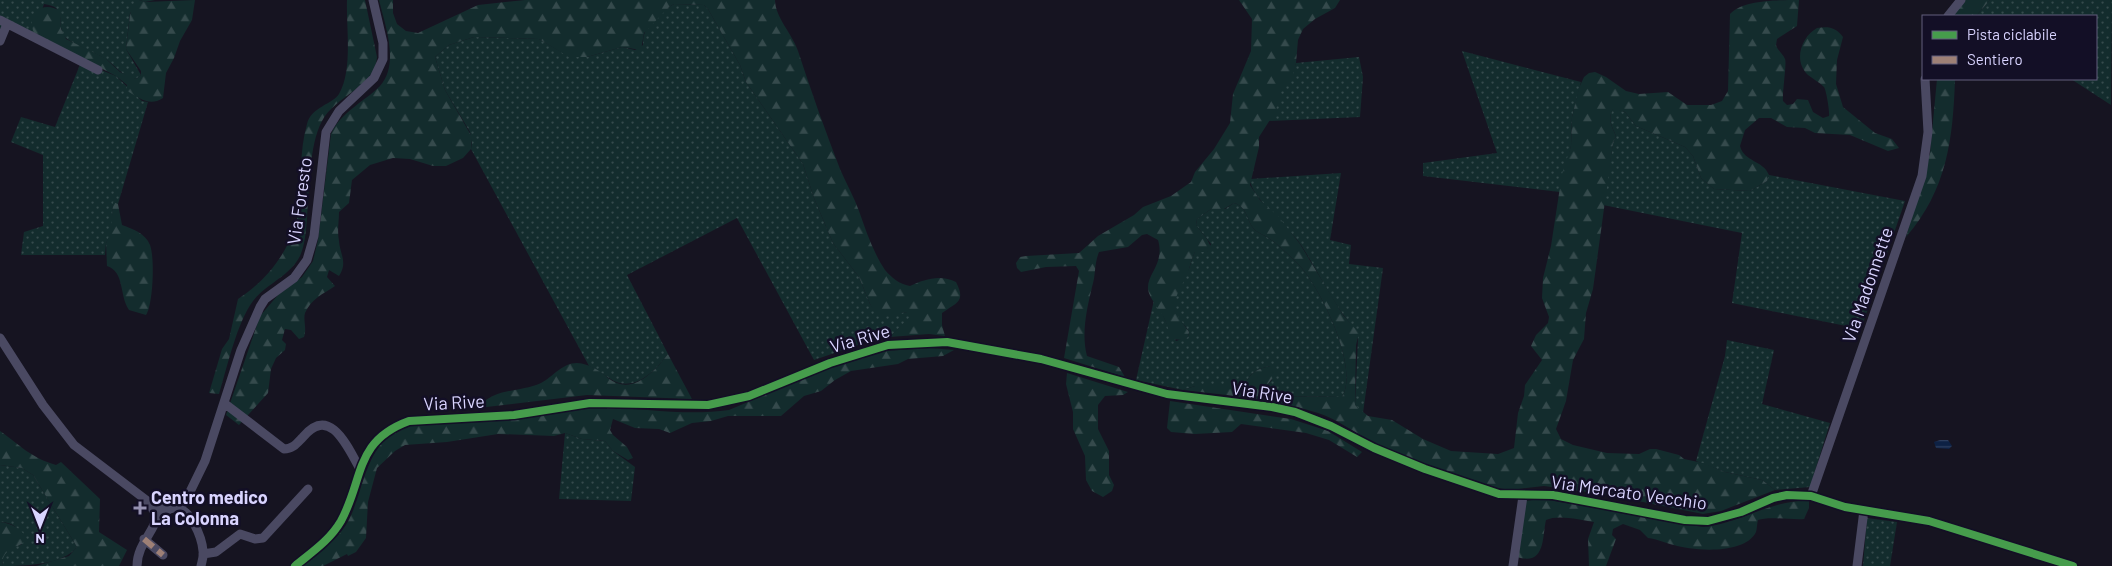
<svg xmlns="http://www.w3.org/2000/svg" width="2112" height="566" font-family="Barlow,sans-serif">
<defs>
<pattern id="grass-dots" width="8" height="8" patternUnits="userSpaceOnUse" patternTransform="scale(1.25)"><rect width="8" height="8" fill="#132c2d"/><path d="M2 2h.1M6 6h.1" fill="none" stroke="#354a4c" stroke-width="1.8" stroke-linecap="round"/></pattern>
<pattern id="forest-firs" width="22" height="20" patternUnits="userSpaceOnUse" patternTransform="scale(1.25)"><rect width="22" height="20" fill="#132c2d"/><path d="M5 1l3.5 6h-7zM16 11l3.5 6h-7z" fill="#354a4c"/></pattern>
<pattern id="water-rules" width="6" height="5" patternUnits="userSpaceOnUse" patternTransform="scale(1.25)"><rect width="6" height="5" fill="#0d2144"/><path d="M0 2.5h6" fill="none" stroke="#304060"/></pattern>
</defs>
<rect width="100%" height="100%" fill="#161421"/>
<!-- grass -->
<path fill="url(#grass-dots)" d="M0,0H155L145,2L140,0L130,13L126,49L141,75L136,79C122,77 116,65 104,58C96,53 68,42 64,36C56,22 68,7 44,4L34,33L7,20L0,34Z
M1990,0H2112L2111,105L2071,79H2096V16L1977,15Z
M674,4L704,5L708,9L740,65L746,82L803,164L814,198L833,243L859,277L870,304L873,308L896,313L908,312L912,316L890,337L873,340L814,360L737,218L627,275L668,354C655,371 633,395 609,378C602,374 597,369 589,366L471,149L472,143L470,132L445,90L435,57L449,45L474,37L539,39L570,57H587L622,47L635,50L643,45C643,41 643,36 645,32C648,24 666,8 674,4Z
M1462,51L1581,82L1572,117L1571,146L1560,192L1423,176V163L1497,153Z
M1359,57L1363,77L1360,117L1268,121C1277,109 1276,100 1282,88C1287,78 1292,76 1296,63Z
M81,62L116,76L142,101L148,102L118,204L113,203L112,232L106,243L105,255H21L24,232L43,226V155L11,142L21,117L55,127Z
M1613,108L1625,112L1636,126L1685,147L1693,156L1701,178L1714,189L1750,191L1767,181L1769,175L1905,201L1861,329L1732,303L1742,233L1603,205L1613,143L1616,136C1612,126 1607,120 1613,108Z
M1341,173L1330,240L1351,245L1349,264L1383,268L1363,413L1355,405L1358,339C1355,326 1345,319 1338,307C1325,287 1314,265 1301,245C1290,228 1250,197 1250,179Z
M1234,203C1248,207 1246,220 1254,229C1259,234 1265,235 1270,239C1280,246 1290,256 1299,265C1320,287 1360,368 1342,397L1271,396L1268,384L1272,380L1270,366C1256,369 1250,373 1244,386H1195L1183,390L1136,380L1154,300C1164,313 1167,328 1176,341L1188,337L1189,332C1186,325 1178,320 1175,313C1169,298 1182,286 1187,273C1191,266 1191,259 1195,252H1207L1211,244L1196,225L1197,219L1211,209H1225Z
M1727,340L1774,350L1762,404L1830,423L1810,487L1775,490L1762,480L1725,472L1696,461L1725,356Z
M565,433L582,439L605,441L613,451L635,467L631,501L559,499Z
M0,465L22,468L33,475L77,547C63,565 25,566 3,566L2,557L5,551L22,544C20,529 16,523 0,522Z
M1867,518L1897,522L1890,566H1863Z"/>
<!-- forest -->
<path fill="url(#forest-firs)" d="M140,0L145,2L195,0L192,20L180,41L174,58L166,73L163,98C149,107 140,98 127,91V85L116,76L34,33C26,14 42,0 60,11L61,29L66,39L105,58L120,72L136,79L141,75V71L126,49L131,7Z
M347,0H365L377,57C375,87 335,96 322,121C309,145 309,191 307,219C306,231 305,245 300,256C290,276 266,284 253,301C237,322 227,368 219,394L209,393L222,349L229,339L238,299C269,279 295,245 299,207C302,179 299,152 307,124C311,107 333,104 339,94C353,70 346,27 347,0Z
M379,0H393V13L397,24L406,31L418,33L478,5L525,0H775C775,17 793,35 798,51C811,91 825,130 840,169C846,183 854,197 859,211C866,231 873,252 885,270C892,278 899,284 910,286C924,279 941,274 956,282C966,302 957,302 942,313V325L945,336L929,334L890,337L911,316L907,312C897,313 888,318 877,316L870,304L859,277L833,243L814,198L803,164L746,82L740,65L708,9L704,5L674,4L669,7L644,33L641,50L622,47L587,57H569L539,39L474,37L449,45L435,57L445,90L472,137L471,149L463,158L446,166H433L410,159L393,158L370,165L352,180L349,203L339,212C339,221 337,231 339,241C340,255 348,262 339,276L329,270L327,277L335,286C323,294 311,299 305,313C303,320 307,329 304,337L299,339L291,330L285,329L282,340L286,344L285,350L276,358L271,369L268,393L239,425L226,415L260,316L278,295L302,277L313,261L318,240L331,134C336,121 348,112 359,103C366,98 374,92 380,86C400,64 385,25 379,0Z
M1239,0H1340L1335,8L1315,19L1303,29L1298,40L1296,63L1293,75L1282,89L1275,112L1259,137V147L1250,185L1260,200L1278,216L1300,244L1343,315L1359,333L1356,345L1355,405L1368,416L1392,420L1423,439L1451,451L1498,454L1514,448L1518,413L1524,396L1525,385L1542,360L1531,346L1536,335L1548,323L1549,317L1542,298L1543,278L1551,246L1562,174L1571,146L1572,117L1579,88L1584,77L1589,73L1595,72L1606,77L1626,91L1639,94L1668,92L1687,105H1711L1722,101L1728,91L1730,14C1743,0 1776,0 1799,0L1797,26L1777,39L1776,45C1778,51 1783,54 1785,59C1787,63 1782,93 1783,101L1787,105L1793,104L1797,99L1808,100L1813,112L1823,118L1829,116C1830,112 1826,89 1824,87C1819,82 1813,79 1808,75C1793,61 1801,37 1817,28C1828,26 1836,27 1843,37L1837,60L1836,84L1843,107L1875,133L1892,139L1899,148L1888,151L1850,135L1815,133L1805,128L1787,127L1771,118H1759L1745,130L1740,146C1744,162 1763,160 1769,175L1767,181L1750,191L1714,189L1701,178L1693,156L1685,147L1636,126L1625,112L1613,109C1607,120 1612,126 1616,136L1613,143L1593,289L1586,313L1584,339L1573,360L1566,401L1556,429L1561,439L1573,445L1607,453L1639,454L1650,449H1656L1679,455L1684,459L1703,463L1725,472L1762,480L1775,490L1721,511L1703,514L1608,495L1544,486L1510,490L1498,488C1456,475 1408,460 1369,440C1352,431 1337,419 1318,413C1275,399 1227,395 1183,390L1195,386H1244C1250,373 1256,369 1270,366L1275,369V375L1268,384L1271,396L1336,397H1342C1360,368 1320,287 1299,265C1290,256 1280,246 1270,239C1265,235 1259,234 1254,229C1246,220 1248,207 1234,203L1224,209H1211L1197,219L1196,225L1207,239L1212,249L1207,252H1195C1191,260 1190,267 1187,275C1181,289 1173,296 1175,312L1189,332L1188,337L1182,340L1171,339C1169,333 1168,326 1165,320C1161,310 1149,299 1148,289C1147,273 1165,264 1158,240L1147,234L1142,235L1128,247L1099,252C1094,264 1096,275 1092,287C1087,308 1081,334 1087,356L1119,367L1125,377L1064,358L1079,271L1076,266L1046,267L1021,272L1017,268L1016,263L1020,257L1026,256L1079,253L1098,236L1134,215L1143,207L1171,196L1191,182L1195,172L1214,149L1230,123L1233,94L1251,51L1252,19Z
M1965,0H1990L1976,16H1952Z
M1937,79H1955C1953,139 1947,190 1906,237L1930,153Z
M113,202L118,204L122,225C133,229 145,233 150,245C155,258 153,305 146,315L129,310C119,295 125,272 107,266L106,243L111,232Z
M929,348L954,350L943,356L908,359L898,364L851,371L835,380L821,391L804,396L781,416H728L711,421L692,423L670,433L659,429L635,428L613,419L610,430L613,435L627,447L633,458L628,460L613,451L605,441L582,439L565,433L554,436L498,434L447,442L405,445L395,451L377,468L368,502L366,538L356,552L348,556L347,554L323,566H302C317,554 336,541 346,525C363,497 362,458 391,434C415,416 456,423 484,421C519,419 554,410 589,408C636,406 682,417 729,410L836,365L886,351Z
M668,354L692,399L587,395L478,408C494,387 519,393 541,383C553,377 562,363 577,363C590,364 599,370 608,378C632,397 655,371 668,354Z
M1067,373L1128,392L1123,395L1105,396L1098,405V429L1109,451V475L1114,485L1112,491L1103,497L1092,491L1086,480L1085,456L1073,429V412L1066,384Z
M1170,401L1291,419L1328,431L1362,452L1357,457L1329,440L1306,433L1241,424L1232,432L1195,434L1171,432L1167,428Z
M0,431C20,445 31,458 56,465L61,462L100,499L99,532L127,550L119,566H36L69,556L77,547L33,475L22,468L0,465Z
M1543,499L1703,527C1740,524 1771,499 1809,501V508L1804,519C1791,520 1768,516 1758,520C1757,523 1757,529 1756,532C1745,555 1693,551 1674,545C1665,543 1658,539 1648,538L1640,530L1623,524L1613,529L1612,535L1616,539L1606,566H1589L1588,539L1594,522C1581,520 1558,514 1546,520C1542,537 1546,566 1517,557L1524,501Z
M0,522C11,523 23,529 27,540C17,549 0,549 3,566H0Z"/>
<!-- water -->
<path fill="url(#water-rules)" d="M1940,440H1948L1952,446L1949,449L1936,448L1934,442Z"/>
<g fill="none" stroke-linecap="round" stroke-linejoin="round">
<!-- street -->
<path stroke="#4a4962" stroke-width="9" d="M1948,16L1961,0
M0,20L98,70
M0,41L7,24
M0,338L43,405L74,445L154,506L172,508
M224,403L284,449C293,449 297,443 303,437C330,405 347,446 360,469
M1811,496L1922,176L1928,132L1925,79
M175,507L185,502L205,461L241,350L260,307L265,299L294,278L307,260L314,236L326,132L339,111L374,78L383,59V43L373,0
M154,525C159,519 165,508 174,508C190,506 202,538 203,551C204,556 202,561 201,566
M144,539L163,555
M203,554L216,552L240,534L255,539L263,538L308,489
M137,566C137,544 156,530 156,517C156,512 151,507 148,503
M295,566C312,552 330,540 341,521C364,479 354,441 409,421L514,415L590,403L708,405L749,396L830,363L888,345L947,342L1041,359L1167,394L1272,407L1295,412L1331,426L1374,448L1425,469L1499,494L1553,495L1685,520L1708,521L1741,512L1773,498L1787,495L1811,496L1845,507L1929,521L2073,566
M1513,566L1523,496
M1857,566L1864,510"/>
<!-- quiet -->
<path stroke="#9e8076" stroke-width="6" stroke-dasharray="12 6" stroke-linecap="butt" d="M144,539L163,555"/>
<!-- cycleway casing -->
<g stroke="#130f26" stroke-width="11">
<path id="cycleway" d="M295,566C312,552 330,540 341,521C364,479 354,441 409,421L514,415L590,403L708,405L749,396L830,363L888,345L947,342L1041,359L1167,394L1272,407L1295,412L1331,426L1374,448L1425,469L1499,494L1553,495L1685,520L1708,521L1741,512L1773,498L1787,495L1811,496L1845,507L1929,521L2073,566"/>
</g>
<!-- cycleway -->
<use href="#cycleway" stroke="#469c4c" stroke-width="8"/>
</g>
<!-- markers -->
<path fill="#9591b1" stroke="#130f26" stroke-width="2" d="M137.5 500.5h5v5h5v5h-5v5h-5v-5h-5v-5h5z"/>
<g text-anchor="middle" stroke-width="5" stroke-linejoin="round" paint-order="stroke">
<!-- street labels -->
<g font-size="18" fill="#d9d4ff" stroke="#130f26">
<text transform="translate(300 201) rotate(-82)" y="6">Via Foresto</text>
<text transform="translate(1868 285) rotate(-71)" y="6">Via Madonnette</text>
<text transform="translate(860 339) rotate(-16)" y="6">Via Rive</text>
<text transform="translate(1262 393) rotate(9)" y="6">Via Rive</text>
<text transform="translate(454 403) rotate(-3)" y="6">Via Rive</text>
<text transform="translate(1629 493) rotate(8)" y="6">Via Mercato Vecchio</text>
</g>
<!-- poi labels -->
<g font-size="18" font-weight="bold" fill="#d9d4ff" stroke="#130f26" text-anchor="start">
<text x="151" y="504">Centro medico<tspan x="151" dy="21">La Colonna</tspan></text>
</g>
</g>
<!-- legend -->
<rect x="1922" y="15" width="175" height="65" fill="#130f26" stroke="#625e7d"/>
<rect x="1932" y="31" width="25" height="8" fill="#469c4c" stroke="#625e7d"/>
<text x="1967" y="40" font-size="15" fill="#d9d4ff">Pista ciclabile</text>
<rect x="1932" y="56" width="25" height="8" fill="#9e8076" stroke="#625e7d"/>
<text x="1967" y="65" font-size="15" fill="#d9d4ff">Sentiero</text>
<!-- north arrow -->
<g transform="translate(40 526) rotate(180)" stroke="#130f26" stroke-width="4" paint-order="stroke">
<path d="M0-4L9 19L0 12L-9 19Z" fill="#d9d4ff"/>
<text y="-8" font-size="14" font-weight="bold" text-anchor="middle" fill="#d9d4ff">N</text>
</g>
</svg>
